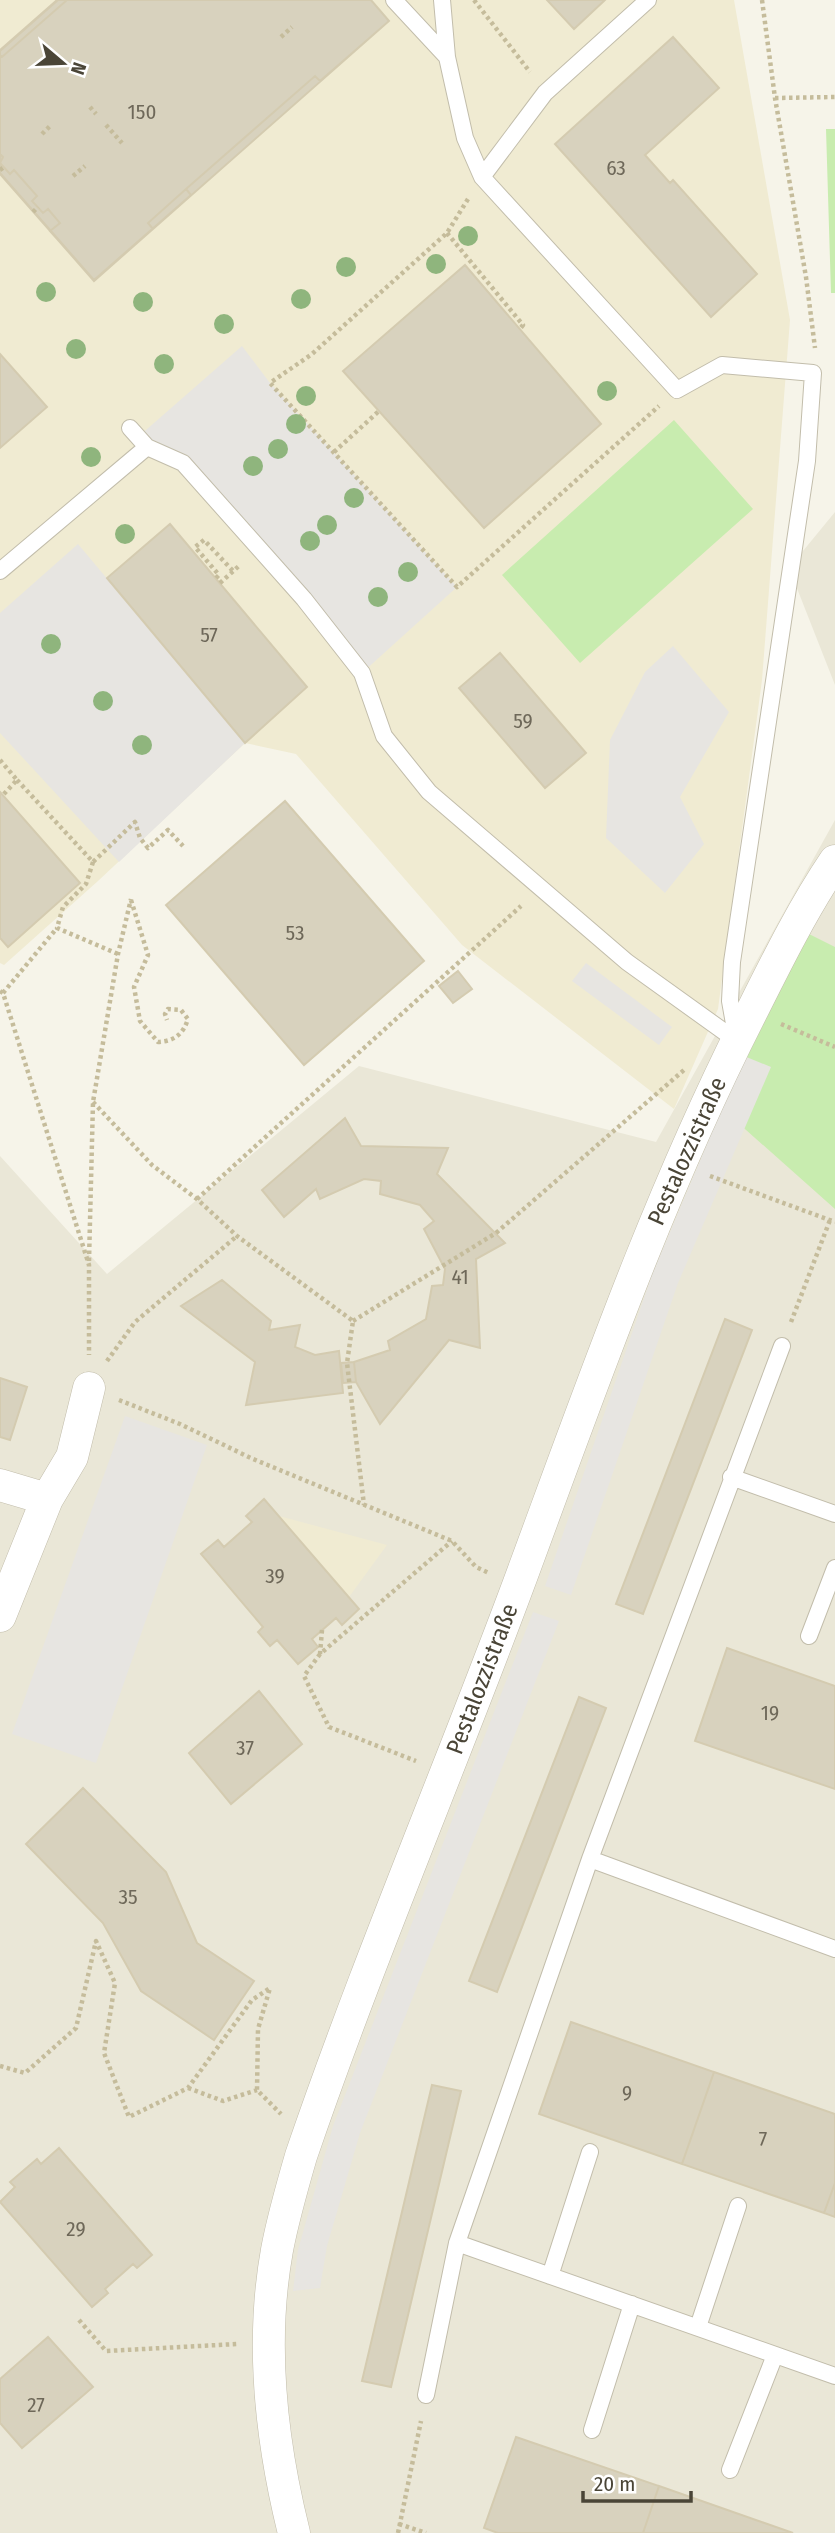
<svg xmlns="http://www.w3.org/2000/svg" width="835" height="2533" font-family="'Fira Sans Condensed',sans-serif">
<rect width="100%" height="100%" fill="#f6f4e9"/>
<!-- residential -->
<path fill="#eae7d7" d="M835,512V685L789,568Z
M835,820V2533H0V1156L107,1274L359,1066L656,1142Z"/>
<!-- education -->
<path fill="#f0ebd2" d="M0,0H734L790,320L762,680L718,1009L674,1109L462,945L296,754L245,743L98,881L4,965L0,963Z
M279,1516L387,1545L349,1597Z"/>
<!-- green -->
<path fill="#c8ecaf" d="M826,129H835V293H831Z
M674,420L753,509L580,663L502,575Z
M795,927L835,947V1209L709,1097Z"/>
<!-- parking -->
<path fill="#e7e5e1" d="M242,346L270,383L457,587L362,673L183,463L138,437Z
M78,544L245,743L119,862L0,733V613Z
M673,646L729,712L680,797L704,844L665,893L606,838L610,740L645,672Z
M586,963L672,1027L659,1045L572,981Z
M744,1056L771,1067L678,1283L571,1595L545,1586L652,1275Z
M125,1416L207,1445L96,1763L12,1734Z
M533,1612L559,1621L360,2133L327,2246L320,2288L293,2291L298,2250L333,2126Z"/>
<!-- building -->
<path fill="#d8d2be" stroke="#d4cbb0" stroke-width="2" d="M57,0H371L389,21L94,281L0,174V50Z
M58,0H371L389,21L320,81L315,76L186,189L191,195L94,280L0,173V51Z
M67,0H371L389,21L320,81L315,76L186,189L148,223L153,229L94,280L50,231L60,223L48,209L43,213L32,201L37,196L14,170L10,174L0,163L3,157L0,154V55L2,57Z
M547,0H605L574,29Z
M673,37L719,88L645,155L670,183L673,180L757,274L711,317L555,144Z
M465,265L601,424L484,528L343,371Z
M0,354L47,407L0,448Z
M170,524L307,687L245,743L107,578Z
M500,653L586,753L545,788L459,688Z
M0,792L80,883L8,947L0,938Z
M285,801L424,961L304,1065L166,905Z
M458,971L472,989L453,1003L439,986Z
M345,1118L361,1146L448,1148L437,1174L505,1243L476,1259L480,1348L449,1340L380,1424L356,1382L354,1362L390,1350L388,1341L426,1319L432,1286L443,1285L445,1269L424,1229L434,1221L420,1205L380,1194L381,1181L364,1179L320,1199L316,1189L284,1217L262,1190Z
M222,1280L271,1321L269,1330L300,1325L295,1347L315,1355L339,1351L343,1393L246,1405L255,1362L181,1306Z
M725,1319L752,1330L643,1614L616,1604Z
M354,1362L356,1382L343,1383L341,1363Z
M0,1378L27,1387L10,1440L0,1437Z
M264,1499L359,1609L342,1625L336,1618L312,1639L318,1647L298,1664L277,1640L270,1646L258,1632L263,1627L201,1554L218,1540L224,1547L252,1522L246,1516Z
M727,1648L835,1686V1789L695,1741Z
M259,1691L302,1744L231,1804L189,1753Z
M579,1697L606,1708L497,1992L469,1981Z
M83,1788L166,1872L197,1943L254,1981L214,2040L141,1991L103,1923L26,1844Z
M571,2022L714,2072L682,2164L539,2114Z
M714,2072L835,2114V2183L824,2213L682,2164Z
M432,2085L461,2091L391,2387L362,2381Z
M59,2148L152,2255L137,2268L133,2264L105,2289L108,2293L92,2307L0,2202L15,2187L10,2182L37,2159L41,2164Z
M835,2183V2217L824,2213Z
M48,2337L93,2387L22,2448L0,2423V2379Z
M516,2437L659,2486L643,2533H498L484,2528Z
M659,2486L793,2533H643Z"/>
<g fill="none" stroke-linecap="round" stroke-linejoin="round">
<!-- service casing -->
<g stroke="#c2bdab" stroke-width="18">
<path id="service" d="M394,0L447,57L465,138L482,177L677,390L722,365L813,373L807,461L732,962L730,1001L736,1035
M442,0L447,57
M482,177L545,93L648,0
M130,428L147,447L183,463L304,599L362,673L384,736L429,792L627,962L737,1041
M0,571L147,447
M731,1477L835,1514
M809,1636L835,1568
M590,1859L835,1949
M457,2243L835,2376
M550,2276L590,2152
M698,2327L738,2206
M426,2395L457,2243L590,1859L782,1346
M592,2430L632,2304
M730,2470L775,2355"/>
</g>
<!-- minor casing -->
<g stroke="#c2bdab" stroke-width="33">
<path id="minor" d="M0,1485L47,1499
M0,1616L47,1499L72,1457L89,1388
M294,2533C271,2441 260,2344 277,2250C283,2218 292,2187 301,2156C367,1963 448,1774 519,1583C590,1391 657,1198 750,1015C776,963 802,910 835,861"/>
</g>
<!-- path -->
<path stroke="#c5bc9b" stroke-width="4.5" stroke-dasharray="3.5 3.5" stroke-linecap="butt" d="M474,0L530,72
M762,0L775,98L806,277L815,348
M281,37L292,27
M775,98L835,97
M90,107L96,114
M106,125L122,143
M42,134L50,126
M0,170L4,167
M73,176L85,166
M468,199L447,233L312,354L270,383L457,587L659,406
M33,212L38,207
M447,233L523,325L519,330
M334,452L379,411
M216,578L219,575L195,547L204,540L233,571
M220,583L240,565
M0,760L17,780L3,795
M17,780L93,862L135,822L140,838L148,848L168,830L183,846
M93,862L86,884L63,907L57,928L118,954
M131,900L148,955L134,987L140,1021L158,1042C175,1041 183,1034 188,1019L181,1010L168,1009L165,1014L167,1020
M0,991L3,993L89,1265V1355
M3,993L57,928
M781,1024L835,1047
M93,1102L152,1165L197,1199L237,1236L353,1321L347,1363L364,1505
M710,1176L835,1222
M197,1199L521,906
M89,1261L93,1102L118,954L131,899
M353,1321L496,1233L684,1070
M791,1322L830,1220
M107,1361L135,1322L237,1236
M119,1400L180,1424L253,1459L452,1541L476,1567L489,1573
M322,1630L320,1654L452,1541
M320,1654L304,1676L329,1727L416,1761
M0,2066L25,2073L76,2028L96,1941L115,1983L104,2053L129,2117L188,2088L252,2000L270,1988L258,2029L257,2090L281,2114
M188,2088L223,2101L257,2090
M79,2320L106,2351L237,2344
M399,2524L426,2533
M398,2533L421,2421"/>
<!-- service -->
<use href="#service" stroke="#fff" stroke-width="16"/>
<!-- minor -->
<use href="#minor" stroke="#fff" stroke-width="32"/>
</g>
<!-- trees -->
<g fill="#8fb57d">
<circle cx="468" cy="236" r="10"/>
<circle cx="436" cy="264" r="10"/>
<circle cx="346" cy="267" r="10"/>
<circle cx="46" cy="292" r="10"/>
<circle cx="301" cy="299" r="10"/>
<circle cx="143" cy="302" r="10"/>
<circle cx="224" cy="324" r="10"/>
<circle cx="76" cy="349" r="10"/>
<circle cx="164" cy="364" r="10"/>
<circle cx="607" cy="391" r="10"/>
<circle cx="306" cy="396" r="10"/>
<circle cx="296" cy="424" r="10"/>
<circle cx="278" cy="449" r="10"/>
<circle cx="91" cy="457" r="10"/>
<circle cx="253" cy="466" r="10"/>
<circle cx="354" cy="498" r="10"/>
<circle cx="327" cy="525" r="10"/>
<circle cx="125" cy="534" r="10"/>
<circle cx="310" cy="541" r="10"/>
<circle cx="408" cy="572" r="10"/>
<circle cx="378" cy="597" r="10"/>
<circle cx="51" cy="644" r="10"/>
<circle cx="103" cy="701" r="10"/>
<circle cx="142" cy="745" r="10"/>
</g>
<g text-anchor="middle" stroke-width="7" stroke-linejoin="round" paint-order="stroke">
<!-- number labels -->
<g font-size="21" fill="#6e6859">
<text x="142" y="119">150</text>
<text x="616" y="175">63</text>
<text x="209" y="642">57</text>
<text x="523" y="728">59</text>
<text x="295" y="940">53</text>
<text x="460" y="1284">41</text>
<text x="275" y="1583">39</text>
<text x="770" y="1720">19</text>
<text x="245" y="1755">37</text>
<text x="128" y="1904">35</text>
<text x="627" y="2100">9</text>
<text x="763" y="2146">7</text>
<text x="76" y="2236">29</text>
<text x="36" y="2412">27</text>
</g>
<!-- street labels -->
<g font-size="24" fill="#4a4537" stroke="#fff">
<text transform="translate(687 1151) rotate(-66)" y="8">Pestalozzistraße</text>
<text transform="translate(482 1679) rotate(-69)" y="8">Pestalozzistraße</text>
</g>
</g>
<!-- north arrow -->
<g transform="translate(63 63) rotate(109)" stroke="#ffffff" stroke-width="5" paint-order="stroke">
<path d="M0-5L12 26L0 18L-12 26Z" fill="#4a4537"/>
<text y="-10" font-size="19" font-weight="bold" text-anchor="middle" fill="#4a4537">N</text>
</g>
<!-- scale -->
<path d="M583 2491v10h108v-10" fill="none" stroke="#4a4537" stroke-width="3.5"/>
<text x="594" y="2491" font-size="21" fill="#4a4537" stroke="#ffffff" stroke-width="5" paint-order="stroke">20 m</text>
</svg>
